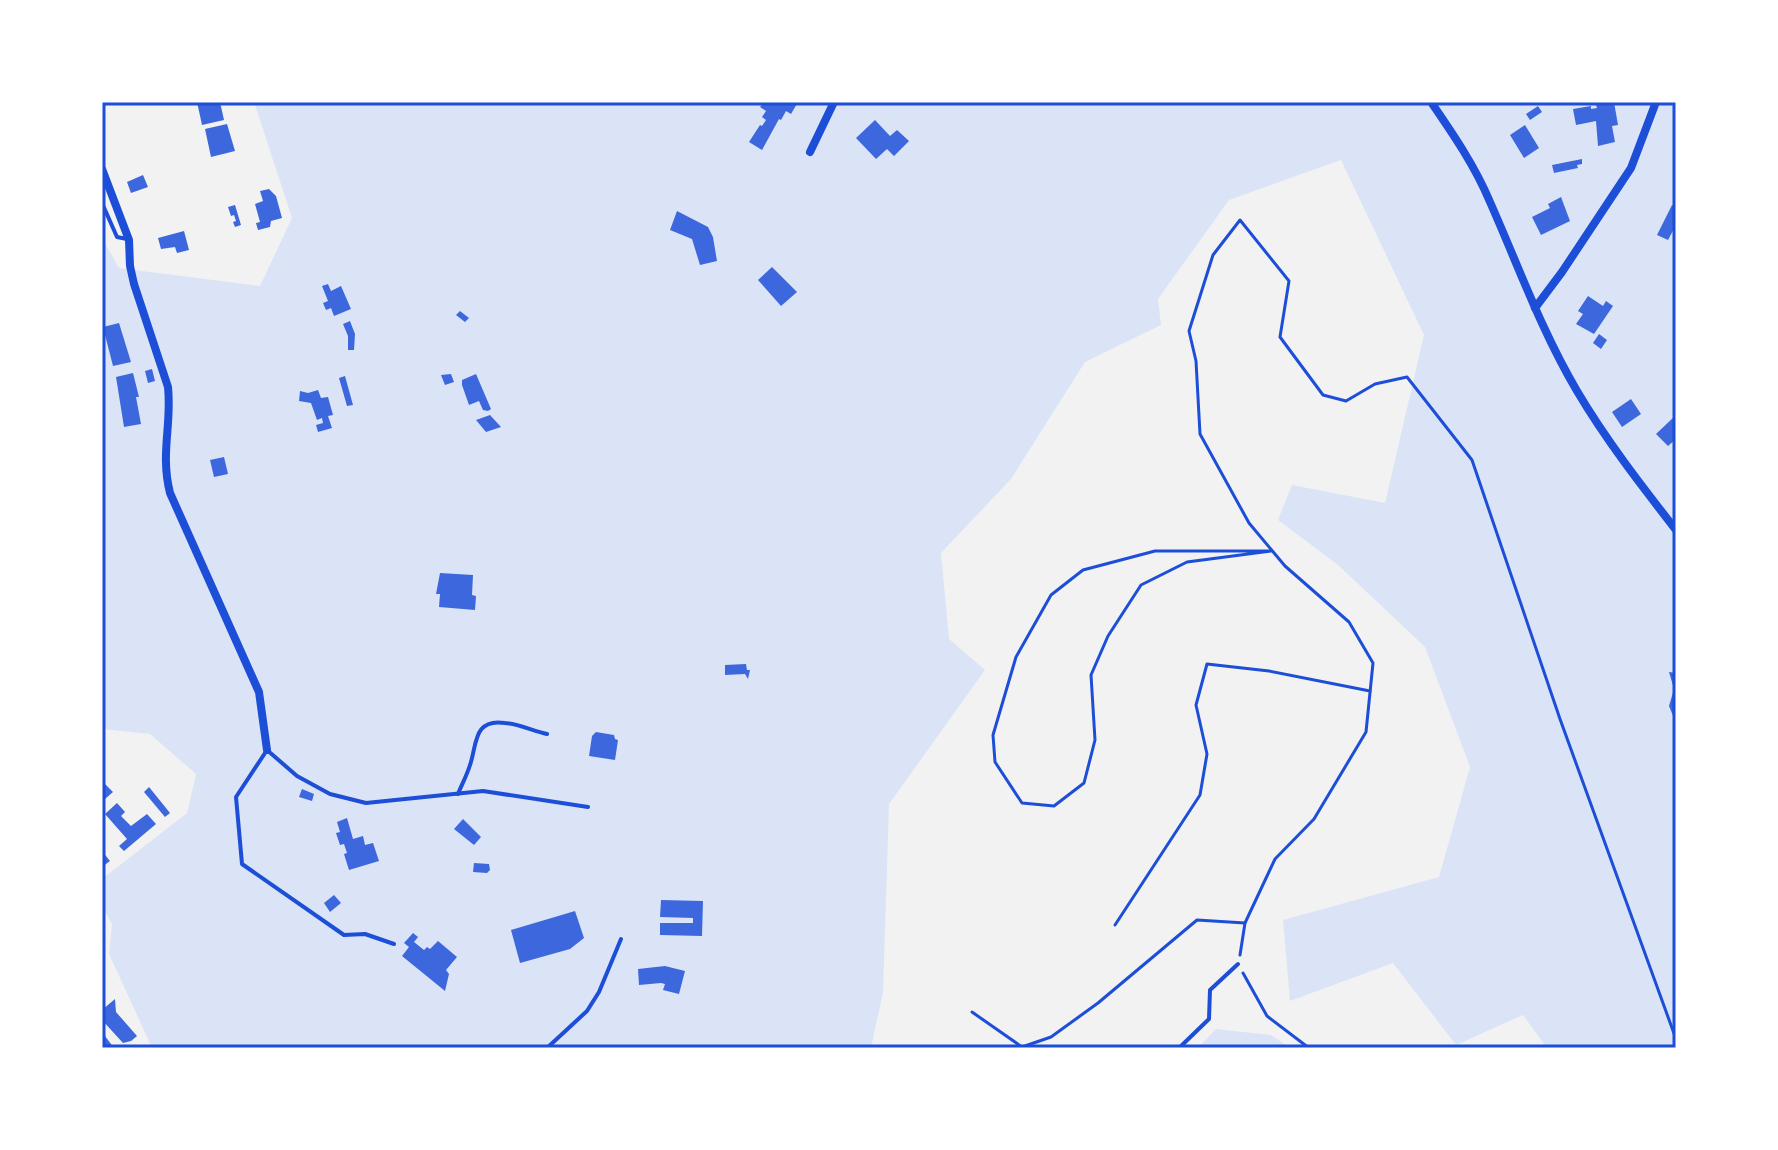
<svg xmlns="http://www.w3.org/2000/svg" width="1778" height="1150" font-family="'Archivo Narrow',sans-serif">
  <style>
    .green { fill: #dbe4f7 }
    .building { fill: #3d67dc }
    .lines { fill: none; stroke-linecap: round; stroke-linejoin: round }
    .path { stroke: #1d4ed8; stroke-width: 3 }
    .service { stroke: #1d4ed8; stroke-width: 4 }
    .minor { stroke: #1d4ed8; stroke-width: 8 }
    .neatline { fill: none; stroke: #1d4ed8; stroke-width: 3 }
  </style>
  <rect width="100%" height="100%" fill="#f2f2f2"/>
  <g class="green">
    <polygon points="254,102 1676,102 1676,1048 1547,1048 1523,1015 1456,1045 1393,963 1290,1001 1283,920 1439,877 1470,767 1425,647 1338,565 1278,520 1292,485 1385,503 1424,335 1341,160 1229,200 1158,299 1161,325 1085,362 1011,479 941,553 949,639 985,670 889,804 883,992 871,1048 152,1048 109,954 112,924 102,906 102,879 187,813 196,774 150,734 102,729 102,238 119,268 260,286 292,218"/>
    <polygon points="1216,1029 1271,1035 1290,1048 1198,1048"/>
  </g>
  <g class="building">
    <polygon points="197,102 220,102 224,120 202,125"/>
    <polygon points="764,102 798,102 791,114 786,111 781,120 779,119 762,150 749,142 760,125 762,126 766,120 762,117 766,111 760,107"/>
    <polygon points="1614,102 1618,125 1612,126 1615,142 1598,146 1596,121 1576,125 1573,109 1591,106 1591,109 1597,108 1596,105"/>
    <polygon points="1538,106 1542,112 1530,120 1526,114"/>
    <polygon points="875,120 890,136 897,130 909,141 894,156 887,149 876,159 856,138"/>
    <polygon points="227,124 235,151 211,157 205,129"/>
    <polygon points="1525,125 1539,148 1524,158 1510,135"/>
    <polygon points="1582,159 1582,164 1577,165 1578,168 1554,173 1552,165"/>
    <polygon points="143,175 148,187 131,193 127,182"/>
    <polygon points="269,189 276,196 282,218 271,221 270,227 258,230 256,223 260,222 255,204 263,201 260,191"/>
    <polygon points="1561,197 1570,221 1541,235 1532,217 1550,208 1548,204"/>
    <polygon points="235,205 241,225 235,227 233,222 236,221 234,215 231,216 228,207"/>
    <polygon points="1672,205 1676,207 1676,225 1668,240 1657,235"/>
    <polygon points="677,211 708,227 713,237 717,261 700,265 692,239 670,230"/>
    <polygon points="184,231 189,250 177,253 175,247 161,249 158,238"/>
    <polygon points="772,267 797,292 781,306 758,280"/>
    <polygon points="328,284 331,291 341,286 351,309 334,316 331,308 326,310 323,303 328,301 322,286"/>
    <polygon points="1588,296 1603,306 1606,301 1613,306 1594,334 1576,324 1583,314 1578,311"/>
    <polygon points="460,311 469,318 465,322 456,315"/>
    <polygon points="350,321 355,334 354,350 348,350 348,336 343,324"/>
    <polygon points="119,323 131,362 113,366 103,327"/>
    <polygon points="1599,334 1607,340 1601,349 1593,343"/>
    <polygon points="152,369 155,381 148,383 145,371"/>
    <polygon points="133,373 139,397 136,397 141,424 124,427 116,377"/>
    <polygon points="451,374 454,382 445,385 441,375"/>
    <polygon points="476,374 491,409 488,411 483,410 479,401 469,405 462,385 462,380"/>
    <polygon points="345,376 353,405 347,406 339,378"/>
    <polygon points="318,390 321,398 328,397 333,415 328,416 332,428 318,432 316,425 323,423 322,418 317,420 311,403 299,401 300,391 308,393"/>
    <polygon points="1631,399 1641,414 1622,427 1612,412"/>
    <polygon points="490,415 501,427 486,432 476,420"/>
    <polygon points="1676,415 1676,439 1668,446 1656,434"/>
    <polygon points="224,457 228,474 214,477 210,460"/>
    <polygon points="440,573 473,575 472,595 476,596 475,610 439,607 440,594 436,594"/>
    <polygon points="746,664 747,670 750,670 748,679 745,674 725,675 725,665"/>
    <polygon points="1669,672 1676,673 1676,723 1669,706 1674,689"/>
    <polygon points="596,732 614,735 615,739 618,740 615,760 589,756 592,736"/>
    <polygon points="105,784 113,792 105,799 102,796 102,787"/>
    <polygon points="149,787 170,813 165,817 144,792"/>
    <polygon points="302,789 314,794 312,801 299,797"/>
    <polygon points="117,803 125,812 121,816 131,826 147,814 156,824 124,851 119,846 127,839 105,814"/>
    <polygon points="347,818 353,839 363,836 365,845 373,843 379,861 349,870 344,854 347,853 344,844 340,845 336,833 340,832 337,822"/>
    <polygon points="463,819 481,837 474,845 454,829"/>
    <polygon points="102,851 110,861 102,867"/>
    <polygon points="474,863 489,864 490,870 487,873 473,872"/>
    <polygon points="334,895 341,903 330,912 324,903"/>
    <polygon points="661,900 703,901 702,936 660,935 660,923 693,923 693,918 660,917"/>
    <polygon points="575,911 584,938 570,949 520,963 511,930"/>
    <polygon points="413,933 418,937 414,942 424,950 427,947 430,949 438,941 457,957 446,970 449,974 445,991 402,956 409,947 404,943"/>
    <polygon points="665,966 685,971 679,994 663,990 665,984 661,983 639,985 638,969"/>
    <polygon points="115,999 116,1012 137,1036 131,1041 123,1043 102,1020 102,1010"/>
    <polygon points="102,1032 114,1048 102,1048"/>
  </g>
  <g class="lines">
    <g class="path">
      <polygon points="1155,551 1271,551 1187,562 1141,585 1108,636 1091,675 1095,740 1084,783 1054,806 1022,803 995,762 993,735 1016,657 1051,595 1083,570"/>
      <polyline points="1115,925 1200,795 1207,754 1196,705 1207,664 1269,671 1370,691"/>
      <polyline points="1240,955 1245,923 1275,859 1314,819 1366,732 1373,663 1349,622 1285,566 1249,523 1200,434 1196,361 1189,331 1213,255 1240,220 1289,281 1280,337 1323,395 1346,401 1375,384 1407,377 1472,460 1560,719 1676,1039"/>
      <polyline points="1243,973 1267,1016 1309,1048"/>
      <polyline points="972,1012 1022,1047 1051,1037 1098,1003 1197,920 1245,923"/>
    </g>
    <g class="service">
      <polyline points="102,203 117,237 127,239"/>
      <path d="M458 794C462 784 467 775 470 765 477 745 473 718 505 723 519 724 533 731 547 734"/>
      <polyline points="394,944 365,934 344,935 242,864 236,797 267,750 297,776 330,794 366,803 483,791 588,807"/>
      <polyline points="547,1048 587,1011 599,992 621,939"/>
      <polyline points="1179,1048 1209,1019 1210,990 1238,964"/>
    </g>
    <g class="minor">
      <path d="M1431 102C1453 134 1475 166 1490 202 1518 265 1541 330 1577 391 1606 440 1641 485 1676 530"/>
      <polyline points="810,152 834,102"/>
      <path d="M102 169 129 240 130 266 134 284 168 387C172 425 160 453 170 493L259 692 267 750"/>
      <polyline points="1535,308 1562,272 1631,168 1656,102"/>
    </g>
  </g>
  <rect width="1778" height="1150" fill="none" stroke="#ffffff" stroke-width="208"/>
  <rect x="104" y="104" width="1570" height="942" class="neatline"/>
</svg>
